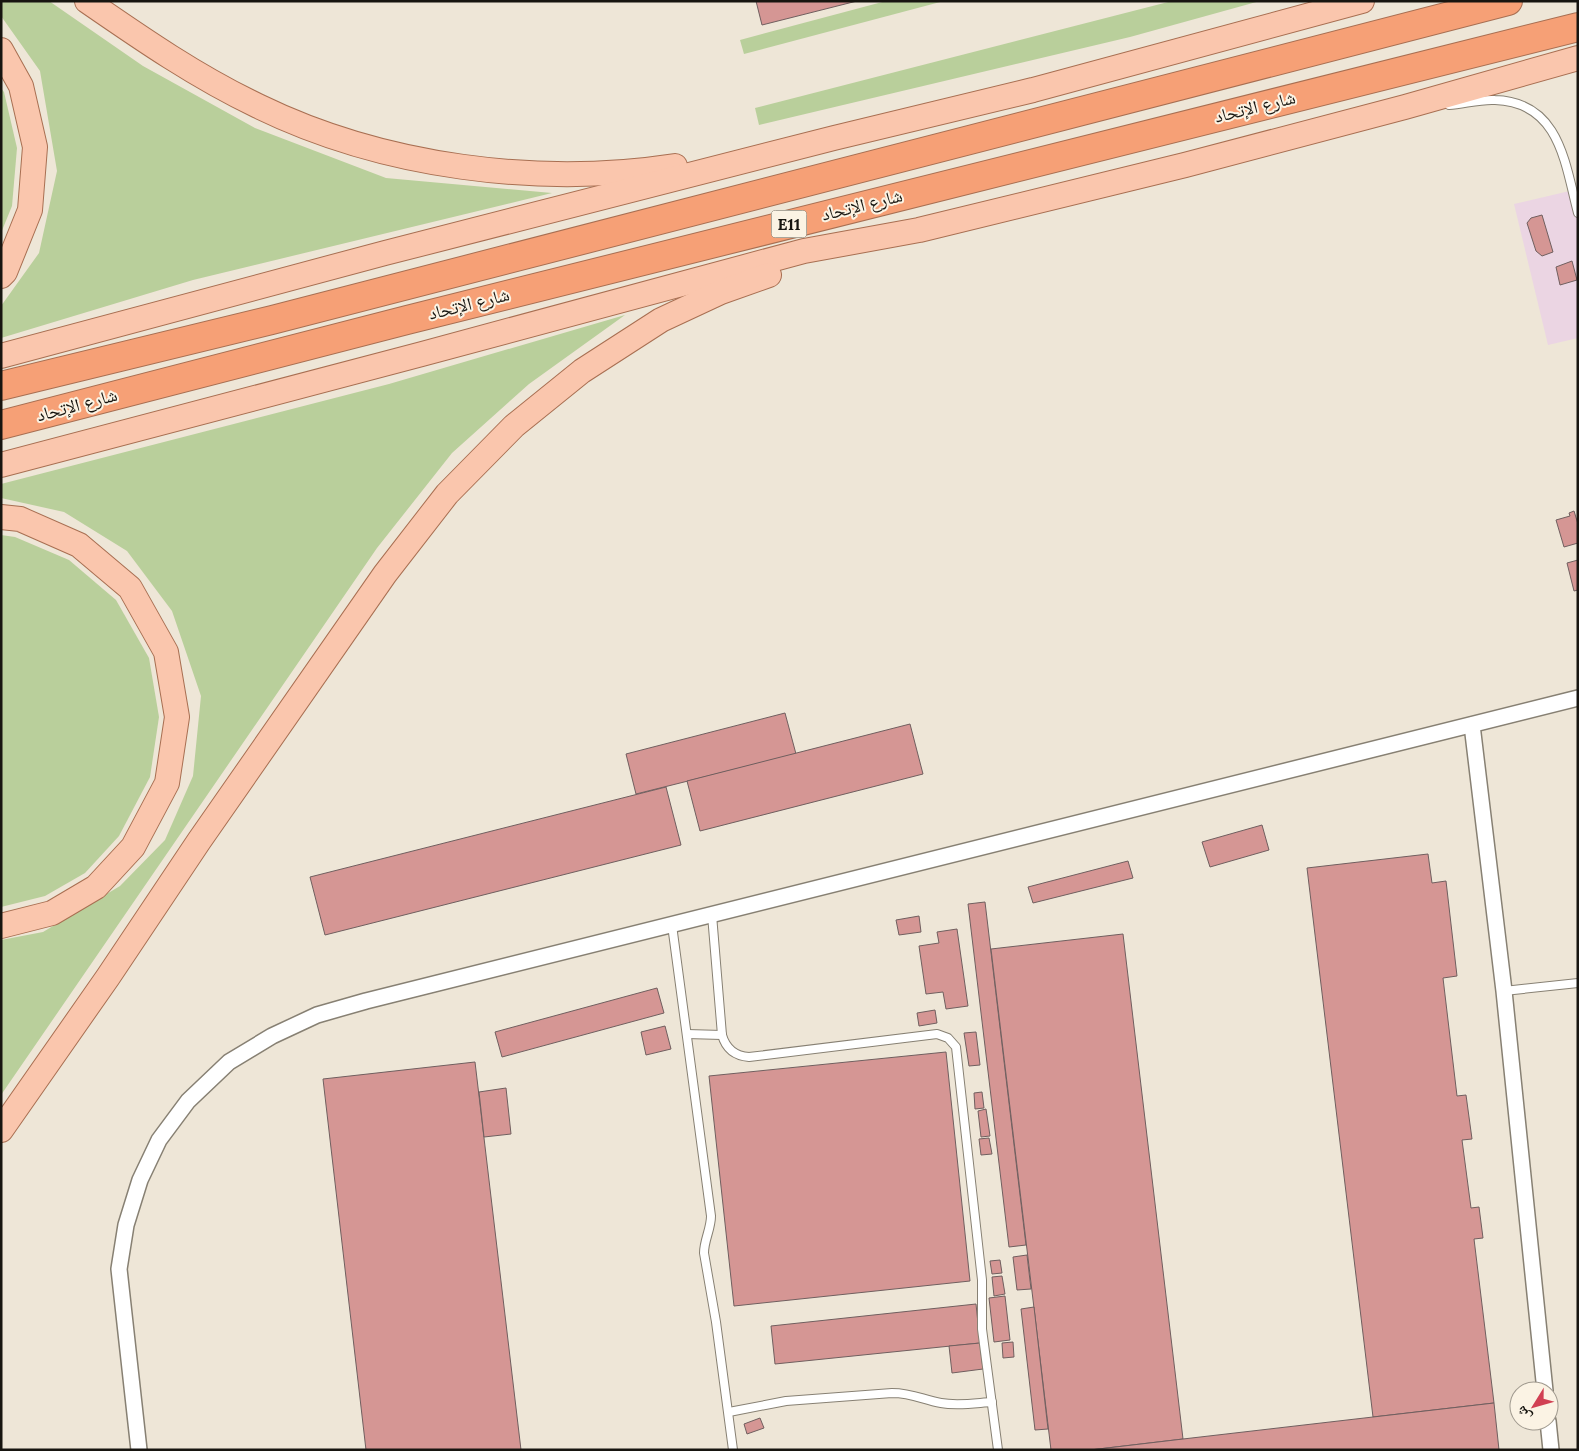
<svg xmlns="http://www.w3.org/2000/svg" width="1579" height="1451" font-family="Lora,'Noto Naskh Arabic',serif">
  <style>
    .commercial { fill: #ebd5e3 }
    .green { fill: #b9cf9b }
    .building { fill: #d59694; stroke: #705f5f }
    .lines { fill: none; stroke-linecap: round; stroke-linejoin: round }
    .lane-casing { stroke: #878073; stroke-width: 10 }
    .street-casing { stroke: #878073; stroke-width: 18 }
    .primary-casing { stroke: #a86f52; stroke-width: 26 }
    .highway-casing { stroke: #a86f52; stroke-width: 30 }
    .lane { stroke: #fff; stroke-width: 8 }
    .street { stroke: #fff; stroke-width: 15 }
    .primary { stroke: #fac6ad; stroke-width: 24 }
    .highway { stroke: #f6a076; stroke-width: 28 }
    .labels { text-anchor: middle; stroke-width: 4; stroke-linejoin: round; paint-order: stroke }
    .shield { fill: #fbf3e4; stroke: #5b5850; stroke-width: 1 }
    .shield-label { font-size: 16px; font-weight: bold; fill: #171510 }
    .street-label { font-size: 18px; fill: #171510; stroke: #fbf3e4 }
  </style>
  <rect width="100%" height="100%" fill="#eee6d7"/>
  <polygon class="commercial" points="1578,189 1578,338 1548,345 1514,204"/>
  <g class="green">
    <polygon points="1,1 49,1 143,66 255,128 386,178 552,193 193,280 1,338 1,306 39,253 57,171 40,71 1,16"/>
    <polygon points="886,1 944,1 744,54 740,40"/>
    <polygon points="1172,1 1260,1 1130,37 759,125 755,108"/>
    <polygon points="1,88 4,92 17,148 12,206 1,233"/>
    <polygon points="625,315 529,384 452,453 377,548 1,1095 1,940 43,932 120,886 165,840 193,776 201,696 172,611 127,551 64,512 1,498 1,484 389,384"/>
    <polygon points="1,535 15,537 69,560 116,600 149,658 159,717 150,777 119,836 85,873 45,896 1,907"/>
  </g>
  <g class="building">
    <polygon points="756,1 857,1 762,25"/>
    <polygon points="1542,215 1553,252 1542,256 1536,251 1527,223 1531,218"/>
    <polygon points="1572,261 1577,280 1560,285 1556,267"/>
    <polygon points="1574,511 1578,524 1578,543 1564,547 1556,520 1570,516 1569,513"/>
    <polygon points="1578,560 1578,590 1574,591 1567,563"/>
    <polygon points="785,713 796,754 636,794 626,754"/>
    <polygon points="910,724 923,774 700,831 687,781"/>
    <polygon points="666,787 681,845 325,935 310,877"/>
    <polygon points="1262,825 1269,850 1210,867 1202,842"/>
    <polygon points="1428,854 1432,883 1446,881 1457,976 1443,978 1457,1096 1466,1095 1472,1139 1462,1140 1471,1208 1479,1207 1483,1238 1474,1239 1494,1403 1373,1417 1307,868"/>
    <polygon points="1128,861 1133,878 1033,903 1028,887"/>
    <polygon points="985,902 1026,1245 1009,1247 968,904"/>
    <polygon points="919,916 921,932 899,935 896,920"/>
    <polygon points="957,929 968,1006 946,1009 943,992 926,994 919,946 939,943 937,932"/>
    <polygon points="1123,934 1183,1439 1090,1450 1051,1450 991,949"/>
    <polygon points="657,988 664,1013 502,1057 495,1032"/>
    <polygon points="935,1010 937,1023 919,1026 917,1013"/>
    <polygon points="665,1026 671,1049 646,1055 641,1032"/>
    <polygon points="976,1032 980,1065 969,1066 964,1033"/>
    <polygon points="946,1052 970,1281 734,1306 709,1076"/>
    <polygon points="475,1062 521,1450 366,1450 323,1079"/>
    <polygon points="506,1088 511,1134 484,1137 479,1092"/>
    <polygon points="982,1092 984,1108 975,1109 974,1093"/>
    <polygon points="986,1109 990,1136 981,1137 978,1111"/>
    <polygon points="989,1138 992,1154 981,1155 979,1139"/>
    <polygon points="1027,1255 1031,1289 1017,1290 1013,1257"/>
    <polygon points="1000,1260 1002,1273 992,1274 990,1261"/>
    <polygon points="1002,1276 1005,1294 994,1296 992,1277"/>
    <polygon points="1005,1296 1010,1340 994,1342 989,1298"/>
    <polygon points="976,1304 980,1343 775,1364 771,1326"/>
    <polygon points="1034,1307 1048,1429 1035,1430 1021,1309"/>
    <polygon points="1013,1342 1014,1357 1003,1358 1002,1343"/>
    <polygon points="980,1343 983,1369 952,1373 949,1346"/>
    <polygon points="1494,1403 1499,1450 1090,1450 1183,1439"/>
    <polygon points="760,1418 764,1428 747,1434 744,1424"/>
  </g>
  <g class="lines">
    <defs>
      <g id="lane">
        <path d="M1449 105C1464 104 1480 99 1495 100 1560 102 1565 164 1578 213"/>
        <path d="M712 915 722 1035C726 1049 735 1056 749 1057L937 1034 948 1038 956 1047 982 1280V1329L998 1450"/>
        <path d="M672 925 711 1216C711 1229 704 1240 704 1253L716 1322 733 1450"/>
        <polyline points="1504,991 1578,983"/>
        <polyline points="687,1034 722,1035"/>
        <path d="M729 1412 786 1401 892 1393C913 1393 923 1400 941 1403 958 1406 976 1403 992 1402"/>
      </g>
      <g id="street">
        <polyline points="1472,725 1504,991 1545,1391"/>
        <polyline points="1548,1421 1551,1450"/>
        <polyline points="139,1450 119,1269 126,1225 140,1180 159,1140 188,1101 229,1062 272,1036 317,1015 366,1001 1578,698"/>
      </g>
      <g id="primary">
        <path d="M87 1C142 39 197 77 258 106 383 167 538 187 675 166"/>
        <polyline points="1,50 21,86 35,147 30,210 5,272 1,276"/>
        <polyline points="1,356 385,253 834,138 1033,90 1362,1"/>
        <polyline points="1,465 422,354 804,251 919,230 1185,165 1405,107 1578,58"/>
        <polyline points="1,517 20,519 79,545 130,588 166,652 177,717 167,783 133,847 96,887 52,913 1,926"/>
        <polyline points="1,1130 108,977 199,841 385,574 447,494 514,426 582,371 661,320 721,292 769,275"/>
      </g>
      <g id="highway">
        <polyline points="1,386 272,320 1508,1"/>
        <polyline points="1,425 407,320 1578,27"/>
      </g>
    </defs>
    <use href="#lane" class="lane-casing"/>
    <use href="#street" class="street-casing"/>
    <use href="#primary" class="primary-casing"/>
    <use href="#highway" class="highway-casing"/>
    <use href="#lane" class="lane"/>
    <use href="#street" class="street"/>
    <use href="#primary" class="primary"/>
    <use href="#highway" class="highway"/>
  </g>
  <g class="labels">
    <rect class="shield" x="771.5" y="210.5" width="35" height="27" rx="4"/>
    <g class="shield-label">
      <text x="789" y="230">E11</text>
    </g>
    <g class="street-label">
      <text transform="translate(1255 107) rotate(-14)" y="6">شارع الإتحاد</text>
      <text transform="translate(862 205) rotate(-14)" y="6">شارع الإتحاد</text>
      <text transform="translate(469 304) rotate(-14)" y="6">شارع الإتحاد</text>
      <text transform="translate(77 405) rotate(-15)" y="6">شارع الإتحاد</text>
    </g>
  </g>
  <rect width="1579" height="1451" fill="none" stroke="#171510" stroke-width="5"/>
  <g transform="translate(1534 1406) rotate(233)"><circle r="24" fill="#fbf3e4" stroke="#a09a8f"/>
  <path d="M0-4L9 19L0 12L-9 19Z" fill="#d14053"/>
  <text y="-8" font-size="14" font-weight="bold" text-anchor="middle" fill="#171510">ش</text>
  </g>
</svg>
